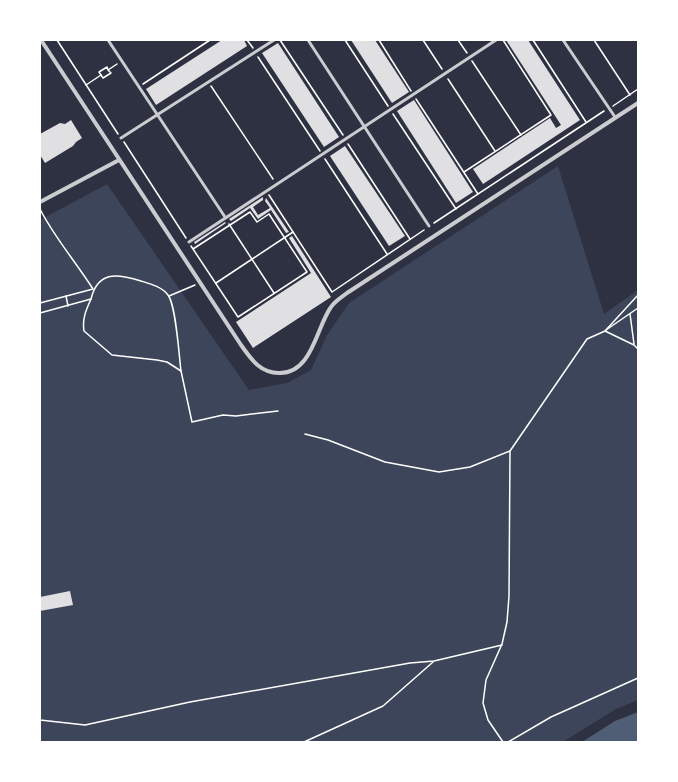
<svg xmlns="http://www.w3.org/2000/svg" width="678" height="782" font-family="'Work Sans',sans-serif">
  <style>
    .green { fill: #3c4559 }
    .water { fill: #4f5d75 }
    .building { fill: #e0e0e3 }
    .lines { fill: none; stroke-linecap: round; stroke-linejoin: round }
    .path { stroke: #fff; stroke-width: 1.5 }
    .pedestrian { stroke: #caccd0; stroke-width: 3 }
    .minor { stroke: #caccd0; stroke-width: 4 }
  </style>
  <rect width="100%" height="100%" fill="#2d3142"/>
  <polygon class="green" points="558,166 604,314 638,290 638,700 616,709 563,742 40,742 40,220 107,184 249,390 287,383 311,370 327,335 349,303"/>
  <polygon class="water" points="638,712 638,742 582,742 615,721"/>
  <g class="building">
    <polygon points="222,40 244,40 247,46 156,105 146,89"/>
    <polygon points="351,40 375,40 409,92 392,103"/>
    <polygon points="506,40 528,40 580,120 483,184 473,169 550,118 556,128 561,125"/>
    <polygon points="278,43 339,137 324,147 262,53"/>
    <polygon points="414,100 473,192 456,203 397,111"/>
    <polygon points="71,120 82,138 76,142 73,146 45,163 40,155 40,134 60,123 65,124"/>
    <polygon points="345,146 405,236 389,246 330,156"/>
    <polygon points="263,197 263,200 253,207 258,215 270,208 265,201 266,198 289,232 286,233 271,210 258,219 250,208 231,221 229,219"/>
    <polygon points="225,222 226,223 195,244 194,242"/>
    <polygon points="292,236 331,297 253,348 236,322 311,273 289,238"/>
    <polygon points="70,591 73,605 40,611 40,597"/>
  </g>
  <g class="lines">
    <g class="path">
      <polyline points="57,40 118,134"/>
      <polyline points="247,40 253,48"/>
      <polyline points="280,40 343,135"/>
      <polyline points="345,40 388,106"/>
      <polyline points="379,40 411,91"/>
      <polyline points="423,40 442,69"/>
      <polyline points="458,40 467,53"/>
      <polyline points="533,40 586,122"/>
      <polyline points="594,40 630,95"/>
      <polyline points="258,57 320,151"/>
      <polyline points="472,61 521,135"/>
      <polyline points="108,70 111,73 103,78 99,72 107,67 108,70 117,64"/>
      <polyline points="448,79 495,151"/>
      <polyline points="143,84 210,40"/>
      <polyline points="86,85 101,75"/>
      <polyline points="211,86 273,179"/>
      <polyline points="416,99 478,194"/>
      <polyline points="613,106 638,89"/>
      <polyline points="393,114 456,209"/>
      <polyline points="124,142 186,238"/>
      <polyline points="348,144 410,239"/>
      <polyline points="325,159 387,254"/>
      <polyline points="464,172 551,115 503,40"/>
      <polyline points="269,195 332,292 424,230"/>
      <polyline points="434,223 604,111"/>
      <polyline points="229,224 274,293"/>
      <polyline points="191,246 193,249 238,317 307,272 269,214 257,222 250,212 193,249"/>
      <polyline points="216,283 293,232"/>
      <polyline points="66,296 68,306"/>
      <polyline points="169,296 195,285"/>
      <path d="M91 299C98 270 118 274 141 281 151 284 162 287 168 295 176 305 179 356 181 371"/>
      <path d="M40 303 93 289C76 262 54 237 40 209"/>
      <path d="M40 313 91 299C86 310 82 319 84 331L112 355 157 360 167 362 181 371 192 422 223 415 236 416 278 411"/>
      <polyline points="630,314 634,344"/>
      <polyline points="606,330 638,308"/>
      <polyline points="605,331 638,295"/>
      <polyline points="305,434 328,440 385,462 439,472 470,467 510,451"/>
      <polyline points="40,720 85,725 190,702 410,663 434,661 502,645"/>
      <polyline points="304,742 383,706 433,662"/>
      <polyline points="503,742 488,720 483,703 486,680 502,644 507,622 509,596 510,451 587,339 605,331 634,345 638,349"/>
      <polyline points="508,742 551,717 638,678"/>
    </g>
    <g class="pedestrian">
      <polyline points="108,40 225,217"/>
      <polyline points="308,40 429,226"/>
      <polyline points="563,40 615,117"/>
      <polyline points="121,138 274,40"/>
      <polyline points="189,242 496,40"/>
    </g>
    <g class="minor">
      <path d="M41 40 241 345C251 359 260 373 279 373 312 374 316 328 331 307 335 301 342 297 347 293L638 103"/>
      <polyline points="40,202 119,160"/>
    </g>
  </g>
  <rect width="678" height="782" fill="none" stroke="#ffffff" stroke-width="82"/>
</svg>
